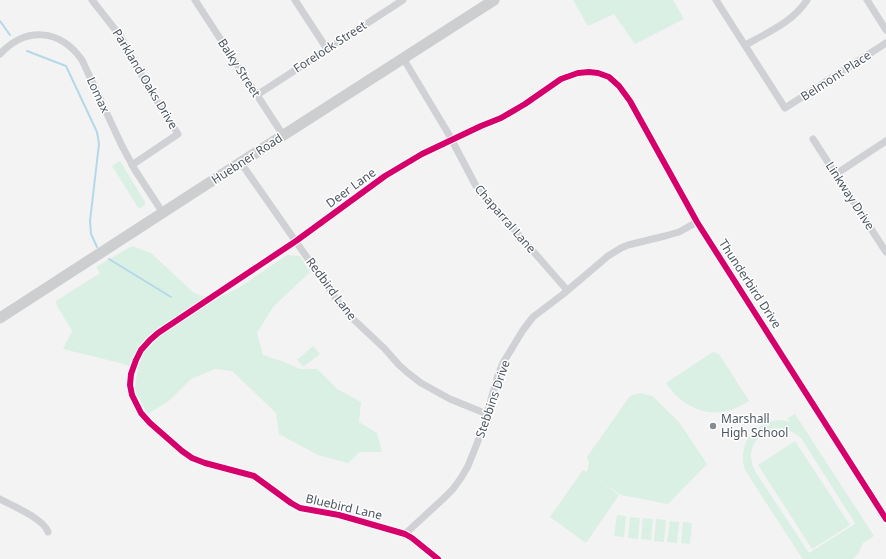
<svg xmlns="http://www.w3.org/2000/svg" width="886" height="559" font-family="'Noto Sans',sans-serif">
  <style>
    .green { fill: #daf0e4; fill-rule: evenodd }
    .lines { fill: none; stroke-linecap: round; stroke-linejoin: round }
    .stream { stroke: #b3d9e9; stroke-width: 2 }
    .minor { stroke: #cfd1d4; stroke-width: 7 }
    .primary { stroke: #ccced0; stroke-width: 11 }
    .cycleway-casing { stroke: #fff; stroke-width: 8 }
    .cycleway { stroke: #d6006c; stroke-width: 6 }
    .poi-dot { fill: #868c92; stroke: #fff; stroke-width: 1.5 }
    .labels { text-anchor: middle; stroke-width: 3; stroke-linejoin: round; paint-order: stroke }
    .street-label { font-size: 12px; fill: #4b545e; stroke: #fff }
    .poi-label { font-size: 12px; fill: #4b545e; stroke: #fff; text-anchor: start }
  </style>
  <rect width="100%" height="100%" fill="#f3f3f3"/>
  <g class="green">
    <polygon points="573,0 673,0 684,19 635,44 614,14 588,26"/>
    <polygon points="120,161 145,202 145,205 139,209 112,166"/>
    <polygon points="132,246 151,253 194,293 214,300 240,287 287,255 300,256 310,272 273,307 257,333 263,355 284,362 300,369 317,369 337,389 361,402 359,422 377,433 382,452 360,452 348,463 318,455 279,434 276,413 232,371 215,369 191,379 170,400 148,414 134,390 138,369 120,363 63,349 72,331 57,306 56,301 100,273 96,267"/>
    <polygon points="313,346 320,354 303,367 297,360"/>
    <path d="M713 352 719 354 749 401C742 405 735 409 727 411 702 417 679 403 666 383Z"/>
    <polygon points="640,393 652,396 679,422 707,464 668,504 621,495 598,480 619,495 586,543 550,517 583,470 587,472 589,463 587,457 630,396"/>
    <path d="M795 414 874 536 863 543 859 552 853 559H803L802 558 750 478C748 474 745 470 744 467 742 460 743 452 745 445 752 426 771 416 790 422L788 418ZM776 428C786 429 793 431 801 438L855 523V524L809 553 807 550 755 471C745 451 755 434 776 428Z"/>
    <polygon points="795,441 850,525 812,549 758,465"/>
    <polygon points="617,515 626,516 624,537 614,536"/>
    <polygon points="630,517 640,518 638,539 628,538"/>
    <polygon points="643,518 653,519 651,540 641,539"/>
    <polygon points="656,519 666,520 664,542 654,541"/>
    <polygon points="670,521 679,522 677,543 667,542"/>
    <polygon points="683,522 692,523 690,544 681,543"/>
  </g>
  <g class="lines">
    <g class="stream">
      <polyline points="0,21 10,35"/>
      <polyline points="27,51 66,66 97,132 99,144 90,221 91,234 97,247"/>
      <polyline points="109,259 171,297"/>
    </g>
    <g class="minor">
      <polyline points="92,0 121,37 147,85 178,134 132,165"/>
      <polyline points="195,0 283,135"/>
      <polyline points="295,0 327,49"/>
      <polyline points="716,0 785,108 886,43"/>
      <polyline points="867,0 886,30"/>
      <path d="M745 45C767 33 793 22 807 0"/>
      <path d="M0 54C26 26 60 29 82 60L122 146 135 170 163 213"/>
      <polyline points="403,58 448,133 476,186 567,290"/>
      <polyline points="257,95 403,0"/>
      <polyline points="813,139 886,252"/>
      <polyline points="241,163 327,286 339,303 352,318 384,348 399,365 408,373 421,383 450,399 487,414"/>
      <polyline points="836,174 886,141"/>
      <path d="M0 499C13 506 44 519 48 532"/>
      <polyline points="405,534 443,499 453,489 461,478 468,466 482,431 498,375 503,363 523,330 533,317 562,295 608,256 621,248 628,245 665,236 679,232 697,222"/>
      <polyline points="438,559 412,538 405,534 339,515 300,508 291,503 254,476 205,463 192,458 182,451 150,423 141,413 132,395 130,385 131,374 136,360 141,350 150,340 158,333 296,241 385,176 422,154 481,126 501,118 525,104 561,79 578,73 589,72 598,73 609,77 619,86 630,101 697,222 886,519"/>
    </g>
    <polyline class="primary" points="0,318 204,186 494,0"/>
    <defs>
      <polyline id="cycleway" points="438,559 412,538 405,534 339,515 300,508 291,503 254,476 205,463 192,458 182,451 150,423 141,413 132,395 130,385 131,374 136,360 141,350 150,340 158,333 296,241 385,176 422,154 481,126 501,118 525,104 561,79 578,73 589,72 598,73 609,77 619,86 630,101 697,222 886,519"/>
    </defs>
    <use href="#cycleway" class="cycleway-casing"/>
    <use href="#cycleway" class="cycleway"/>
  </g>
  <circle class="poi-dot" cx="713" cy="426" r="4"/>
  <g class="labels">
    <g class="street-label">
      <text transform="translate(330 47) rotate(-33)" y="4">Forelock Street</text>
      <text transform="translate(239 68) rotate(57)" y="4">Balky Street</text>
      <text transform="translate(836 76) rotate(-33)" y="4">Belmont Place</text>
      <text transform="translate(145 79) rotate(59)" y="4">Parkland Oaks Drive</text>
      <text transform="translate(98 95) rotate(65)" y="4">Lomax</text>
      <text transform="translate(247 159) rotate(-33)" y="4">Huebner Road</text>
      <text transform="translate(351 188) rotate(-36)" y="4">Deer Lane</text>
      <text transform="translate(850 196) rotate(57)" y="4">Linkway Drive</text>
      <text transform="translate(505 219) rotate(49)" y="4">Chaparral Lane</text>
      <text transform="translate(750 284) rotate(57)" y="4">Thunderbird Drive</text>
      <text transform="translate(331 289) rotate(53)" y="4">Redbird Lane</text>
      <text transform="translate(493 399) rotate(-71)" y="4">Stebbins Drive</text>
      <text transform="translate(344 507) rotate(13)" y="4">Bluebird Lane</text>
    </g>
    <g class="poi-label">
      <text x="721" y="423">Marshall<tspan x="721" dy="14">High School</tspan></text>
    </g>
  </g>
</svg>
